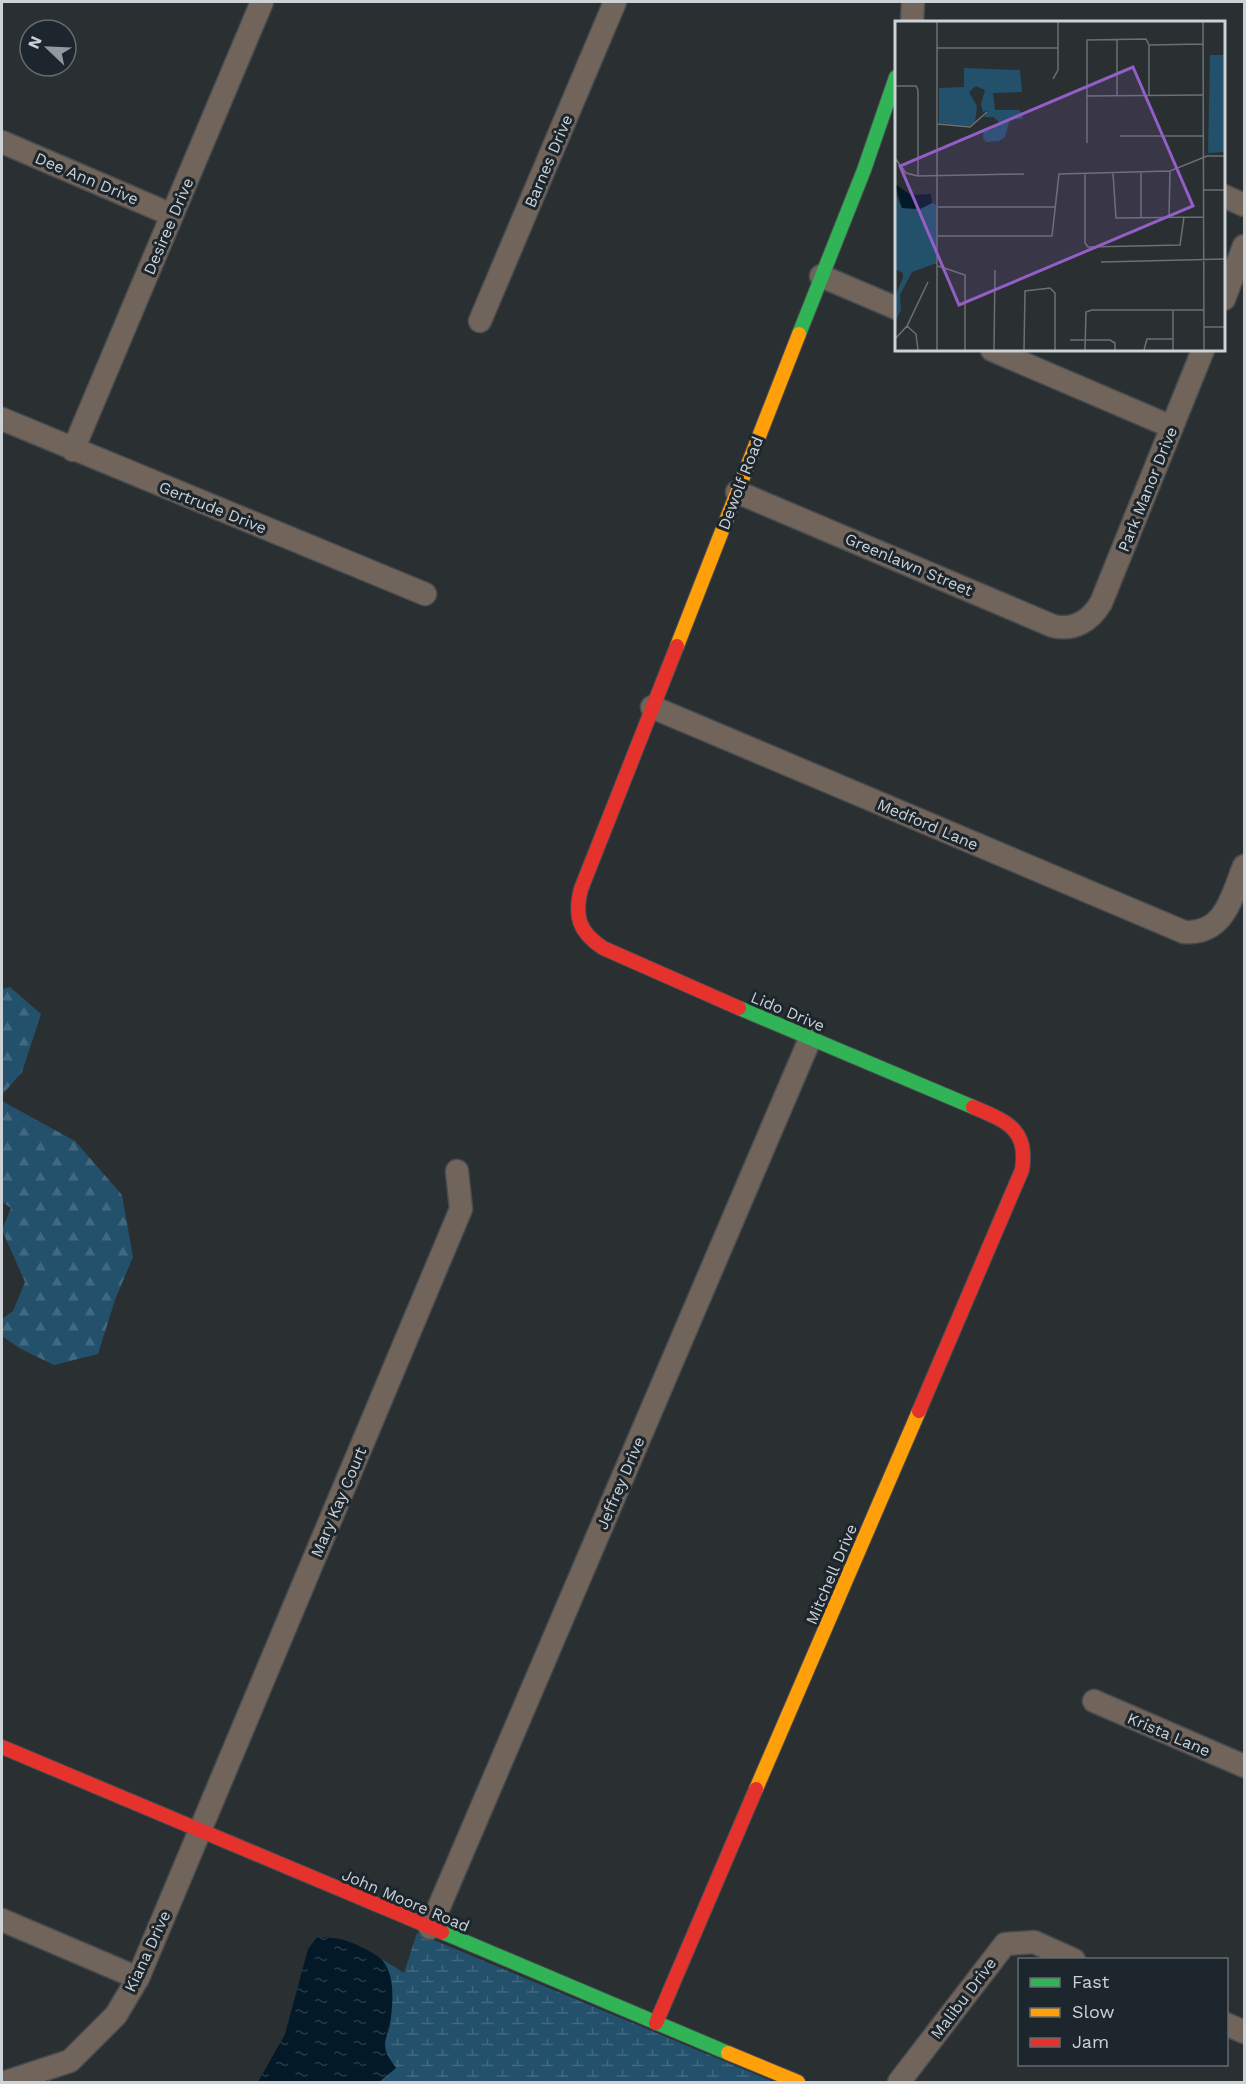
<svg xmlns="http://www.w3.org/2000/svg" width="1246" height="2084" font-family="'Work Sans',sans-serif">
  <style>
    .forest { fill: url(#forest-firs) }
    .wetland { fill: url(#wetland-marsh) }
    .water { fill: url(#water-ripples) }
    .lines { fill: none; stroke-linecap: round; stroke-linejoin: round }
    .street-casing { stroke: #484c4f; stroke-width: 25 }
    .fast-casing { stroke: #484c4f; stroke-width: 16 }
    .slow-casing { stroke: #484c4f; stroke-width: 16 }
    .jam-casing { stroke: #484c4f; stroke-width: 16 }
    .street { stroke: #71645b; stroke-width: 22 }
    .fast { stroke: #30b455; stroke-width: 14 }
    .slow { stroke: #ff9f0a; stroke-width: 14 }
    .jam { stroke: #e5322d; stroke-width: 14 }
    .labels { text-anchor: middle; stroke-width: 6; stroke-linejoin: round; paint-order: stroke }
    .street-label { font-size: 16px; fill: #ccd2d6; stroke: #1c262c }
    .inset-road { fill: none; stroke: #6b7074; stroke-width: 1.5 }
    .view { fill: #935ec6; fill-opacity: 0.15; stroke: #935ec6; stroke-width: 3 }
    .inset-edge { fill: none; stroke: #ccd2d6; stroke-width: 3 }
  </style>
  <defs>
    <pattern id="forest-firs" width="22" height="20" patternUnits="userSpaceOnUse" patternTransform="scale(1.5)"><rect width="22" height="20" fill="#23506b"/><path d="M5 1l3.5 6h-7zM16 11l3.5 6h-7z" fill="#42687f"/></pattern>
    <pattern id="wetland-marsh" width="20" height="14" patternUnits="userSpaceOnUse" patternTransform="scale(1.5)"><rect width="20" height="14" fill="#23506b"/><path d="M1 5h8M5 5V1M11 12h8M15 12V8" fill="none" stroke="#42687f"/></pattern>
    <pattern id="water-ripples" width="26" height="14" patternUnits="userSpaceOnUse" patternTransform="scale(1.5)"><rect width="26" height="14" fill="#041928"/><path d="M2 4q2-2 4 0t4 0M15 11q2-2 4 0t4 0" fill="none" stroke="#273a46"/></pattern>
  </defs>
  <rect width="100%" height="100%" fill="#2a2f32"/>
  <g class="forest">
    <polygon points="10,987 41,1014 22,1072 2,1095 2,989"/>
    <polygon points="2,1101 75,1141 122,1195 133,1257 115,1300 98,1354 54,1365 19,1348 2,1336 2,1319 13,1311 25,1282 2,1230 11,1208 2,1202"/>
  </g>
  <polygon class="wetland" points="417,1933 774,2082 379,2082 393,2064 387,2057 385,2042 390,2026 391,1982 382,1959 404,1973"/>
  <path class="water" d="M317 1937C324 1938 333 1937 340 1939 350 1941 374 1952 381 1959 395 1973 393 1999 391 2017 390 2027 384 2038 385 2048 387 2057 392 2061 396 2068L379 2082H258L285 2034 308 1949Z"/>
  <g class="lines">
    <defs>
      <g id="street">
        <polyline points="912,22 913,2"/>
        <polyline points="2,142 172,215"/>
        <polyline points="1224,196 1244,205"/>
        <polyline points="821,276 896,308"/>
        <polyline points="1224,299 1244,246"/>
        <polyline points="480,321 615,2"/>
        <polyline points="992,350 1172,427"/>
        <polyline points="2,419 425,594"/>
        <polyline points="73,450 262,2"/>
        <path d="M737 492 1053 626C1074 631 1090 621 1101 603L1203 350"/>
        <path d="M652 707 1184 932C1225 935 1232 896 1244 866"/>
        <polyline points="1094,1701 1244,1766"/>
        <polyline points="2,1920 138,1978"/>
        <polyline points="430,1928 810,1039"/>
        <polyline points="1226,2024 1244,2032"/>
        <polyline points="6,2082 70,2061 116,2015 138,1978 461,1209 457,1171"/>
        <polyline points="899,2082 1005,1944 1034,1942 1074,1960"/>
      </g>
      <g id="fast">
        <polyline points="799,334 864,170 896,77"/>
        <polyline points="739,1008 973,1107"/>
        <polyline points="442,1932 728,2053"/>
      </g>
      <g id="slow">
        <polyline points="677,646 799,334"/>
        <polyline points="756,1789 919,1411"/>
        <polyline points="728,2053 798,2082"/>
      </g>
      <g id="jam">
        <path d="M677 646 581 889C574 917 579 932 603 948L739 1008"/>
        <path d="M919 1411 1022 1170C1029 1129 1006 1121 973 1107"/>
        <polyline points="2,1747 442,1932"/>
        <polyline points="656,2023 756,1789"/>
      </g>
    </defs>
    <use href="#street" class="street-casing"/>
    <use href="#fast" class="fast-casing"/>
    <use href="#slow" class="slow-casing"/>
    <use href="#jam" class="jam-casing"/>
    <use href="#street" class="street"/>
    <use href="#fast" class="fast"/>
    <use href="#slow" class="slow"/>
    <use href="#jam" class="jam"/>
  </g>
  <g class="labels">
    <g class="street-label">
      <text transform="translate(548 161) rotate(-67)" y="6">Barnes Drive</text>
      <text transform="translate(87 178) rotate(23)" y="6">Dee Ann Drive</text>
      <text transform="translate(168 226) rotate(-67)" y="6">Desiree Drive</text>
      <text transform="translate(740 483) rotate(-69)" y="6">Dewolf Road</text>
      <text transform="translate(1147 489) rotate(-68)" y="6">Park Manor Drive</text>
      <text transform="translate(213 507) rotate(22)" y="6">Gertrude Drive</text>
      <text transform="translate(909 564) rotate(23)" y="6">Greenlawn Street</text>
      <text transform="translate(928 824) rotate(23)" y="6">Medford Lane</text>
      <text transform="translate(788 1011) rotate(23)" y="6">Lido Drive</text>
      <text transform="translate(620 1483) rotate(-67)" y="6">Jeffrey Drive</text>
      <text transform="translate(338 1502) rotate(-67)" y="6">Mary Kay Court</text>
      <text transform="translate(831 1574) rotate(-67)" y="6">Mitchell Drive</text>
      <text transform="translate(1169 1734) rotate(23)" y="6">Krista Lane</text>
      <text transform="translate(406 1900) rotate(23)" y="6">John Moore Road</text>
      <text transform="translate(147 1951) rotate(-65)" y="6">Kiana Drive</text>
      <text transform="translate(963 1998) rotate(-53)" y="6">Malibu Drive</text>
    </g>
  </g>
  <g transform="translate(895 21)">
    <rect width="330" height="330" fill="#2a2f32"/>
    <path d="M69 47 125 49 127 71 98 72 100 89H124L128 94 127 98H115L110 116 104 120 91 121 88 117 89 107 96 109 104 101 98 96H89L93 90 88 91 86 83 90 69 81 65 74 71 82 85 80 101 75 105 44 102V67L69 66Z" fill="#23506b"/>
    <path d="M0 172 7 187 25 188 37 182 42 184V242L17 251 5 274 6 289 0 301V275L8 257V252L0 248Z" fill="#23506b"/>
    <path d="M315 34H330V131L313 132Z" fill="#23506b"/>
    <path d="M0 163 16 174 36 173 37 182 25 188 7 187Z" fill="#041928"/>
    <path class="inset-road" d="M42 1V329M308 1 309 329M222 18V75M254 24 308 23M42 27H163M158 58 163 49V1M0 65H21L23 69V155M191 75 309 74M254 75V24M43 103 75 106 92 91M225 115H309M192 122V19L251 18 254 24M0 137 11 152 23 155 129 153M190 152V222L193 226 285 224 289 196M218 152 221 197 309 196M309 169H330M43 186H160M246 197V151M274 197 275 150M43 215H157L164 153 275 150 312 135H330M206 241 330 238M43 245 70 254V329M278 289V329M12 305 21 313 23 329M309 306H330M0 318 12 305 33 261M175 319H215L220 322V329M99 329 100 249M129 329 130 270 155 267 160 272V329M190 329 191 291 197 289H309M249 329 252 318H278"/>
    <path class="view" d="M238 46 298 185 64 284 5 145Z"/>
    <rect width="330" height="330" class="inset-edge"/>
  </g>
  <rect width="1246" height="2084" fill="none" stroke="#ccd2d6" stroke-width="6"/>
  <rect x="1018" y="1958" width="210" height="108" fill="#1c262c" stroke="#626b70" stroke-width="1.5"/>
  <rect x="1030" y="1978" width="30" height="9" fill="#30b455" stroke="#626b70" stroke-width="1.5"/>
  <text x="1072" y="1988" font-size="18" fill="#ccd2d6">Fast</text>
  <rect x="1030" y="2008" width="30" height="9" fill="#ff9f0a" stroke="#626b70" stroke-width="1.5"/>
  <text x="1072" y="2018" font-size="18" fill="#ccd2d6">Slow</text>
  <rect x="1030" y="2038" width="30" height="9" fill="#e5322d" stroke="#626b70" stroke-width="1.5"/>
  <text x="1072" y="2048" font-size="18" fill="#ccd2d6">Jam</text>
  <g transform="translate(48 48) rotate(293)"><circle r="28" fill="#1c262c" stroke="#626b70" stroke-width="1.5"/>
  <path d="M0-4.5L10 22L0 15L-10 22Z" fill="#93999d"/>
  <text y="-9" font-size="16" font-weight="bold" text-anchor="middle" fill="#ccd2d6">N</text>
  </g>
</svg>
